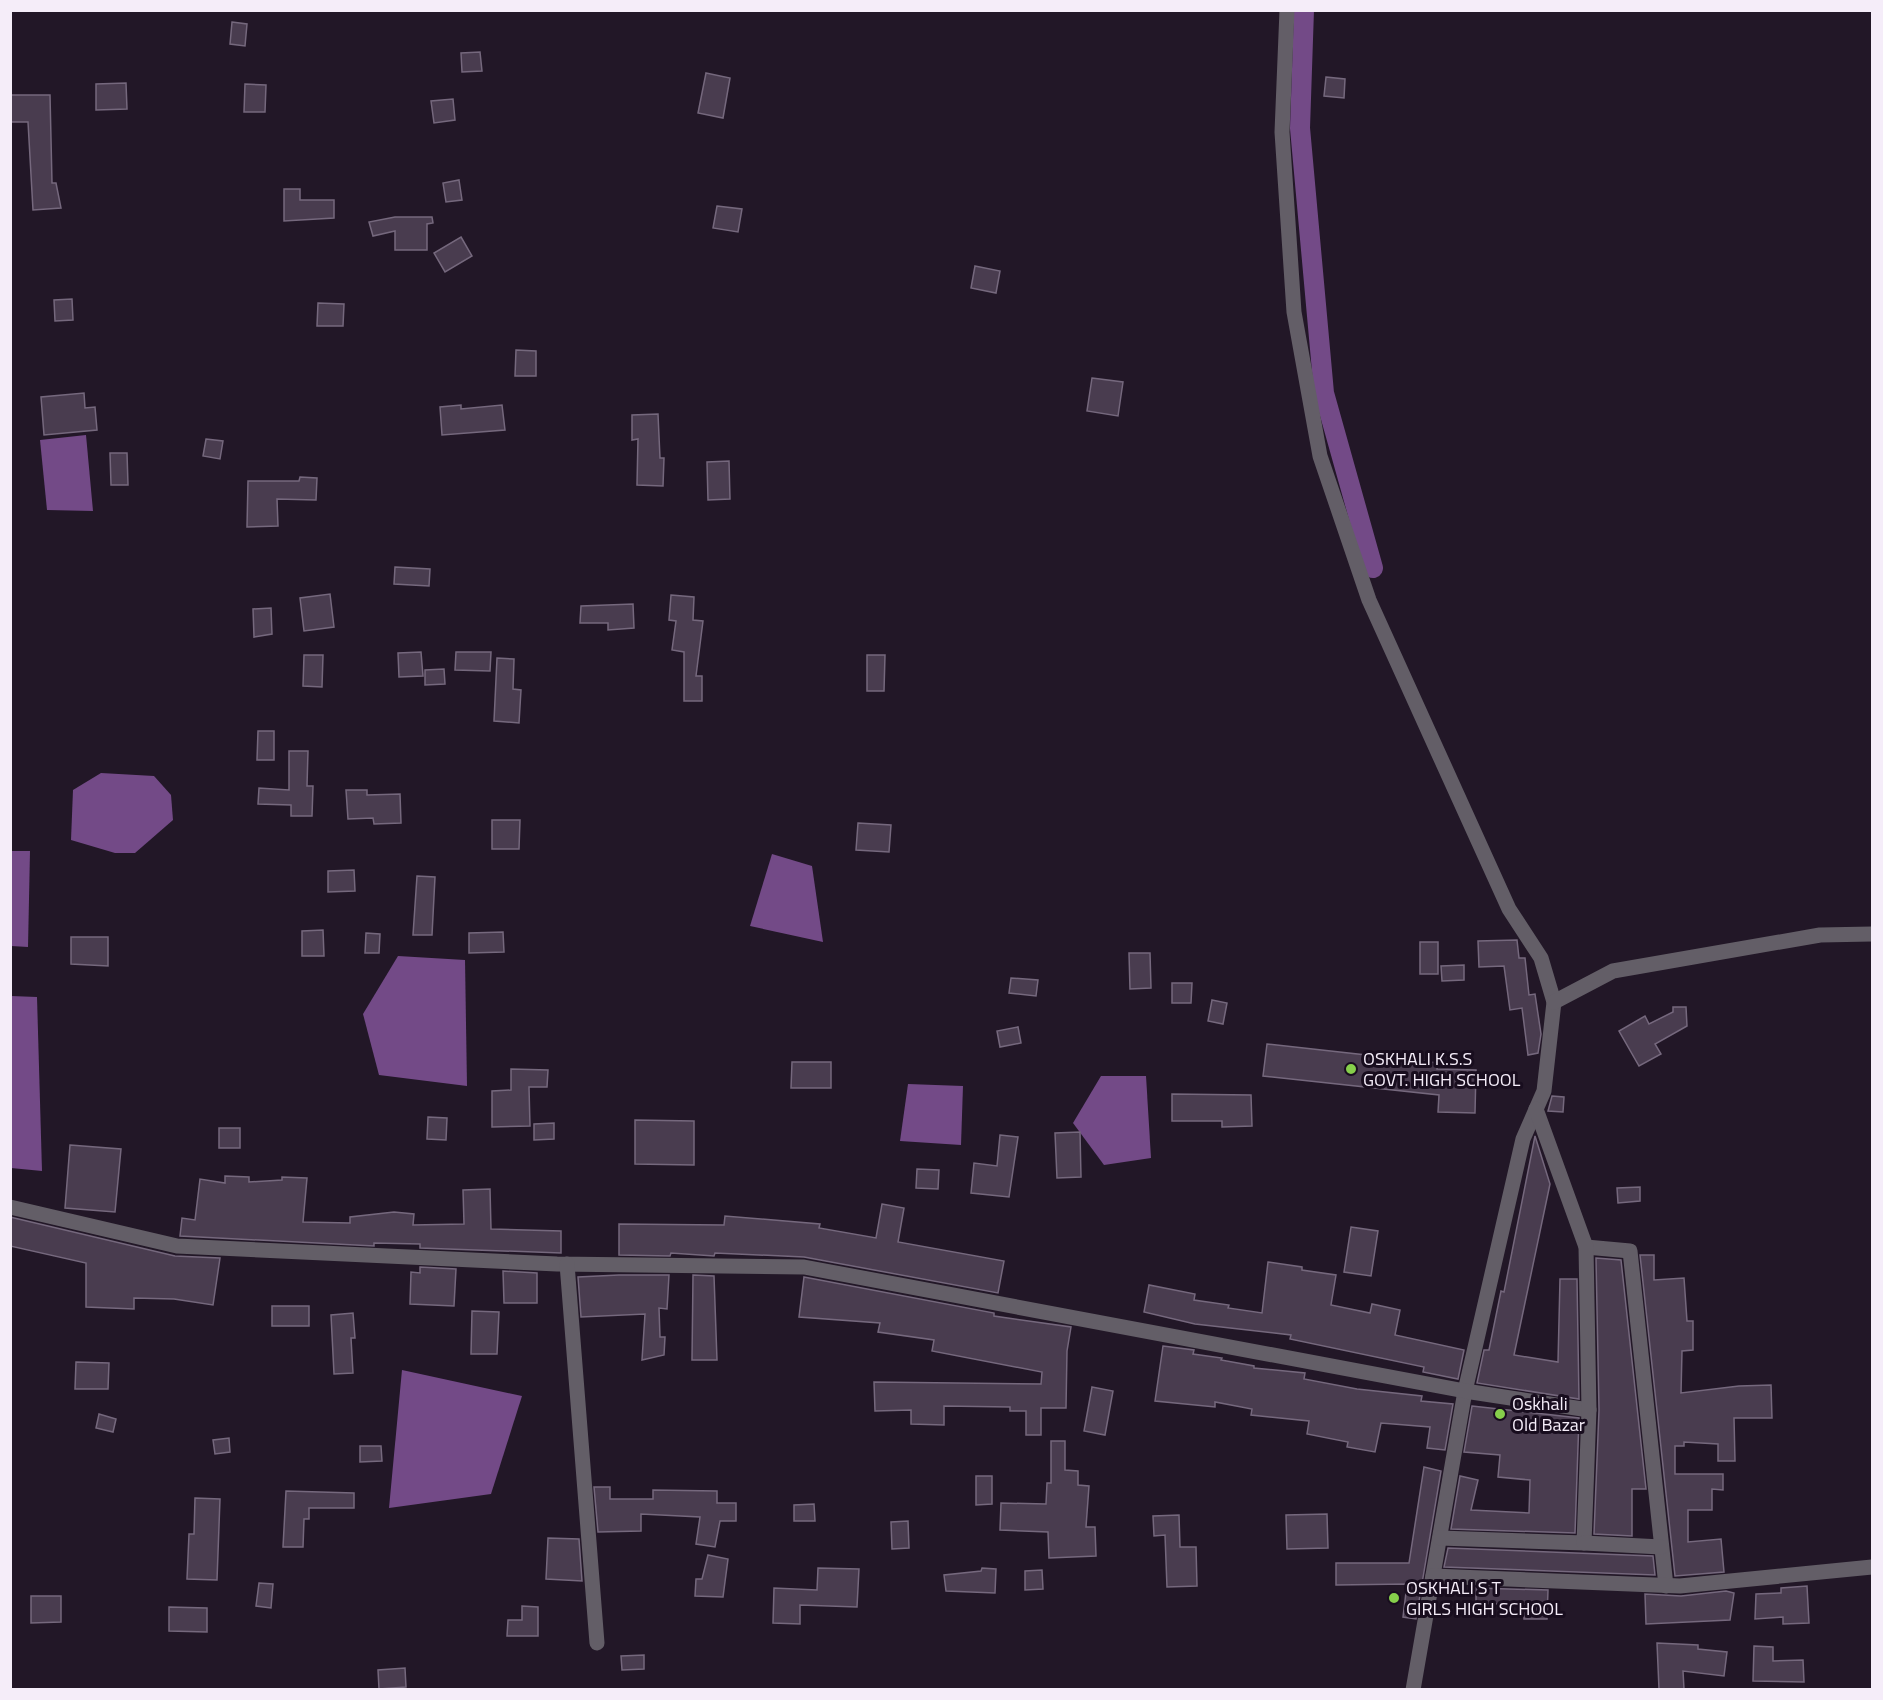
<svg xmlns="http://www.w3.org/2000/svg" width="1883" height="1700" font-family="'Titillium Web',sans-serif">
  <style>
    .water { fill: #734a87 }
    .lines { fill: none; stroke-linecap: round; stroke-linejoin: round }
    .canal { stroke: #734a87; stroke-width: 20 }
    .building { fill: #493c4f; stroke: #75687d; stroke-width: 1.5 }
    .street { stroke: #635e67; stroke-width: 15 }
    .poi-dot { fill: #86cf4b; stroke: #180d1e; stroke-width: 2 }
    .labels { text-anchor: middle; stroke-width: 6; stroke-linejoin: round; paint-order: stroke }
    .poi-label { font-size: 18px; fill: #f5edf9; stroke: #180d1e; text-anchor: start }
  </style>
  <rect width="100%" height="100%" fill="#221727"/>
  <g class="water">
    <polygon points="86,435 93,511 47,510 40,440"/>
    <polygon points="101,773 154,776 171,795 173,820 135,853 115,853 71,840 73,790"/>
    <polygon points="11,851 30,851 28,947 11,946"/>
    <polygon points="772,854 812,866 823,942 750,926"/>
    <polygon points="398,956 465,960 467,1086 379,1075 363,1014"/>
    <polygon points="11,996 37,997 42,1171 11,1168"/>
    <polygon points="1101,1076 1146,1076 1151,1158 1104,1165 1073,1123"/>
    <polygon points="908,1084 963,1086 961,1145 900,1141"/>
    <polygon points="402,1370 522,1396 491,1494 389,1508"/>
  </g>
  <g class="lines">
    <polyline class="canal" points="1304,10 1300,128 1324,393 1373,568"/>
  </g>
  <g class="building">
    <polygon points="232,22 247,24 245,46 230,44"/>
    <polygon points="480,52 482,71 462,72 461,53"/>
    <polygon points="706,73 730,78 723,118 698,113"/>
    <polygon points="1326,77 1345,79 1344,98 1324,96"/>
    <polygon points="126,83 127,109 96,110 96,84"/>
    <polygon points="245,84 266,85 265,112 244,112"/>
    <polygon points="10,95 50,95 52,183 56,183 61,208 33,210 28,122 10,122"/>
    <polygon points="453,99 455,120 434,123 431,101"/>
    <polygon points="459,180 462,200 446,202 443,183"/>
    <polygon points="284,189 300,189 300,200 334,200 334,218 284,221"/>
    <polygon points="717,206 742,209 738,232 713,228"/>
    <polygon points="395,217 432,217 433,223 427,224 427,250 395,250 395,231 373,236 369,222"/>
    <polygon points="461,237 472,256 445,272 434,253"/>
    <polygon points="975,266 1000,271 996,293 971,288"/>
    <polygon points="72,299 73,320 55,321 54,300"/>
    <polygon points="318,303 344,304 343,326 317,326"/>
    <polygon points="516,350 536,351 536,376 515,376"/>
    <polygon points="1092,378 1123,382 1118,416 1087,411"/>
    <polygon points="84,393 85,408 95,407 97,430 44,435 41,397"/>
    <polygon points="461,405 461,409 502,405 505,430 442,435 440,407"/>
    <polygon points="658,414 660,458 664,458 663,486 637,485 638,439 632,440 632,415"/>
    <polygon points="206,439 223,441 220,459 203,456"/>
    <polygon points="110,453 127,453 128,485 111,485"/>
    <polygon points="729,461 730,499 708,500 707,462"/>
    <polygon points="300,477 317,478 316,500 277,499 278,526 247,527 248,481 299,481"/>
    <polygon points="395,567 430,569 429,586 394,584"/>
    <polygon points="330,594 334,627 304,631 300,598"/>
    <polygon points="671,595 694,597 693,620 703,621 696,676 702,676 702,701 684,701 684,652 672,650 676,621 669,620"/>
    <polygon points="633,604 634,628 608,630 608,623 580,623 581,606"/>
    <polygon points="271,608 272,634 254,637 253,609"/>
    <polygon points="421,652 423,676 399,677 398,653"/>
    <polygon points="456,652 491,652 490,671 455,670"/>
    <polygon points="304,655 323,655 322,687 303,686"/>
    <polygon points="867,655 885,655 884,691 867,691"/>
    <polygon points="497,658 514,659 513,689 521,690 519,723 494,721"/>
    <polygon points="444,669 445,684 425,685 425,670"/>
    <polygon points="258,731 274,731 274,760 257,760"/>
    <polygon points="289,751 308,751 307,786 313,786 312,816 291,816 291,805 258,804 259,788 289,790"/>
    <polygon points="346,790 367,790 367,795 400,794 401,823 374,824 373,818 348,819"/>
    <polygon points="492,820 520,820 519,849 492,849"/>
    <polygon points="858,823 891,825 889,852 856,850"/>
    <polygon points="354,870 355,891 328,892 328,871"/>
    <polygon points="417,876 435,877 432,935 413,935"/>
    <polygon points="323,930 324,956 302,956 302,931"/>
    <polygon points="503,932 504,952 469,953 469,933"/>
    <polygon points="366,933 380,934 379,953 365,953"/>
    <polygon points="71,937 108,937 108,966 71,964"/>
    <polygon points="1517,940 1519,958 1525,958 1529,995 1535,994 1541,1034 1538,1053 1528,1055 1522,1008 1510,1010 1504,966 1479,967 1478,941"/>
    <rect x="1420" y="942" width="18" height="32"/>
    <polygon points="1129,953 1150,953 1151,988 1130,989"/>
    <polygon points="1464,965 1464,980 1442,981 1441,966"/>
    <polygon points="1011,978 1038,980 1036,996 1009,993"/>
    <polygon points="1172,983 1192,983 1191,1003 1172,1003"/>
    <polygon points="1212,1000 1227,1003 1223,1024 1208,1021"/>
    <polygon points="1673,1007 1686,1007 1687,1026 1655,1044 1661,1054 1639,1066 1619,1031 1645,1016 1649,1024 1673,1012"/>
    <polygon points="1018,1027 1021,1043 1000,1047 997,1031"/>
    <polygon points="1267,1044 1438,1063 1437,1069 1476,1070 1475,1113 1438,1112 1439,1095 1263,1076"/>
    <polygon points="792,1062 831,1062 831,1088 791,1088"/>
    <polygon points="511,1069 548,1070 547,1087 529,1087 530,1126 492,1127 492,1091 511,1090"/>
    <polygon points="1172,1094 1251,1095 1252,1126 1222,1127 1222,1121 1172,1121"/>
    <polygon points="1552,1096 1564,1097 1563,1112 1548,1111"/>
    <polygon points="428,1117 447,1118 446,1140 427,1139"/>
    <polygon points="635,1120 694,1121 694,1165 635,1164"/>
    <polygon points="554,1123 554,1139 534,1140 534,1124"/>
    <rect x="219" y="1128" width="21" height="20"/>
    <polygon points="1080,1132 1081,1177 1057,1178 1055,1133"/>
    <polygon points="1000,1135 1018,1137 1009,1197 971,1193 974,1163 997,1166"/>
    <polygon points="1535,1136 1550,1184 1514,1355 1558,1362 1560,1279 1577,1279 1579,1399 1477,1383 1484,1350 1489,1350 1501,1291 1504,1292"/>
    <polygon points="70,1145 121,1149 115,1212 65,1208"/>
    <polygon points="917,1169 939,1170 938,1189 916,1188"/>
    <polygon points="225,1176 249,1177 249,1182 282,1180 282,1177 307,1178 303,1222 350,1223 350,1217 394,1212 414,1214 413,1225 464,1224 463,1190 490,1189 491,1229 561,1231 561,1253 420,1248 420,1244 374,1243 374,1246 180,1236 182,1218 195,1220 200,1179 225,1183"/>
    <polygon points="1640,1187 1640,1201 1618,1203 1617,1188"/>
    <polygon points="882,1204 904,1208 898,1242 1004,1261 998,1293 804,1257 715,1253 714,1256 671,1253 670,1256 619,1255 619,1224 724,1225 725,1216 820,1224 819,1228 876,1238"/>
    <polygon points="10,1217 175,1256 220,1258 213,1305 174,1299 134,1298 134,1309 86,1307 86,1263 10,1246"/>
    <polygon points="1351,1227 1378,1231 1371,1276 1344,1272"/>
    <polygon points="1640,1255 1654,1255 1654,1280 1684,1278 1687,1321 1693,1321 1693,1350 1682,1351 1681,1393 1739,1386 1771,1385 1772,1418 1734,1418 1735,1461 1718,1461 1718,1444 1684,1442 1684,1446 1675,1446 1675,1474 1723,1474 1723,1490 1712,1489 1712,1510 1688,1510 1688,1542 1721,1539 1724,1572 1675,1576"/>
    <polygon points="1596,1258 1621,1260 1646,1489 1632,1489 1632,1536 1594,1534 1599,1410"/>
    <polygon points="1268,1262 1302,1267 1302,1270 1336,1275 1331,1305 1370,1313 1372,1304 1400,1310 1395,1335 1464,1350 1458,1379 1423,1372 1424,1367 1290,1339 1291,1335 1195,1324 1144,1312 1149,1285 1195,1294 1194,1300 1229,1305 1228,1308 1262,1313"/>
    <polygon points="420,1267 456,1269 454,1306 410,1304 411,1272 420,1273"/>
    <polygon points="503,1271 537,1273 537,1303 504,1303"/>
    <polygon points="619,1275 669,1275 667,1309 659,1308 660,1337 665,1337 664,1355 642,1360 645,1314 581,1317 578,1277"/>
    <polygon points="693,1275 714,1276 717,1360 692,1360"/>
    <polygon points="804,1277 994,1313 994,1316 1071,1327 1067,1351 1066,1408 1041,1408 1041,1435 1026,1435 1026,1411 1010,1411 1010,1407 944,1406 944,1425 911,1424 911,1410 875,1411 874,1382 1041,1384 1042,1372 932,1351 934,1340 878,1332 880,1323 799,1317"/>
    <rect x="272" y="1306" width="37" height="20"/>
    <polygon points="472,1311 499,1312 497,1354 471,1354"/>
    <polygon points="353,1313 355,1338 351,1338 353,1373 334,1374 331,1315"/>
    <polygon points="1163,1346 1194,1350 1193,1354 1222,1358 1221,1360 1254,1366 1254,1368 1305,1373 1304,1379 1357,1389 1422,1396 1421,1401 1453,1404 1445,1450 1427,1448 1430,1427 1381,1423 1375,1452 1347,1447 1348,1442 1307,1434 1309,1421 1251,1415 1252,1409 1215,1402 1215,1407 1155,1401"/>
    <polygon points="76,1362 109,1363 108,1389 75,1389"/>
    <polygon points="1092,1387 1113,1391 1105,1435 1084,1431"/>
    <polygon points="1472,1406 1579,1418 1575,1533 1451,1529 1460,1476 1478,1480 1471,1510 1529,1513 1530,1480 1498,1477 1500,1455 1464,1452"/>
    <polygon points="99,1414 116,1419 113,1432 96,1428"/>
    <polygon points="229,1438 230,1452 215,1454 213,1440"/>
    <polygon points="1051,1441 1065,1441 1065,1470 1078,1471 1078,1485 1089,1486 1086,1527 1095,1527 1096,1556 1049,1558 1048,1532 1000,1530 1001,1503 1046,1504 1047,1483 1051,1483"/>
    <polygon points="360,1446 381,1446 382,1461 360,1462"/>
    <polygon points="1424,1467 1441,1471 1416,1619 1403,1617 1407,1584 1336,1585 1336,1563 1409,1563"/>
    <polygon points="976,1476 992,1476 992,1504 976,1505"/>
    <polygon points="594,1487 610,1487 610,1499 653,1499 653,1490 717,1491 717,1503 736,1503 736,1521 720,1521 715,1547 696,1544 700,1517 641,1514 641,1531 598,1532"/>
    <polygon points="286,1491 354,1493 354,1508 309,1508 309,1519 304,1519 303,1547 283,1547"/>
    <polygon points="195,1498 220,1499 217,1580 187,1579 189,1534 194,1534"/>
    <polygon points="814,1504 815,1521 794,1521 794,1505"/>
    <polygon points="1327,1514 1328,1548 1287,1549 1286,1515"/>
    <polygon points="1179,1515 1180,1547 1196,1547 1197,1586 1167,1587 1165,1535 1154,1536 1153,1516"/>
    <polygon points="908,1521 909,1548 892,1549 891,1522"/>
    <polygon points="548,1538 579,1539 582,1581 546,1579"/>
    <polygon points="1448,1548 1653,1556 1655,1575 1444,1567"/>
    <polygon points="708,1555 728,1559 723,1597 695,1596 696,1579 702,1579"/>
    <polygon points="818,1568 859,1569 857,1607 800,1605 800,1624 773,1623 774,1588 817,1590"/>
    <polygon points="982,1568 996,1569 995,1593 946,1591 944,1575 981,1571"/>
    <polygon points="1042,1570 1043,1589 1025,1590 1025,1571"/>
    <polygon points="259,1583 273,1584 271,1608 256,1606"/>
    <polygon points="1807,1586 1809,1623 1783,1624 1783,1617 1755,1619 1756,1594 1781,1593 1781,1588"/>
    <polygon points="1476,1588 1548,1590 1547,1619 1524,1619 1524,1605 1476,1603"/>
    <polygon points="1726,1591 1734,1593 1730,1620 1646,1624 1645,1594 1681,1596"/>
    <polygon points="31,1596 61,1596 61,1622 31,1623"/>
    <polygon points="522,1606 538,1607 538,1636 507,1636 508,1620 522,1620"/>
    <polygon points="169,1607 207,1608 207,1632 169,1631"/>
    <polygon points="1657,1643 1698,1645 1698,1649 1727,1652 1724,1676 1683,1671 1684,1689 1659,1689"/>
    <polygon points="1754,1646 1773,1647 1773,1661 1803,1660 1804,1682 1753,1681"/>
    <polygon points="644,1655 644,1669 622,1670 621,1656"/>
    <polygon points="405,1668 406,1687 379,1689 378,1670"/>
  </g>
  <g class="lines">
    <g class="street">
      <polyline points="1287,10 1282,132 1294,312 1320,456 1369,600 1509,909 1541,958 1554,1002 1544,1091 1523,1139 1465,1391 1413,1690"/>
      <polyline points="1554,1002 1613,971 1820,935 1872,934"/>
      <polyline points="10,1207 177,1246 557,1264 804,1267 1465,1391 1589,1410"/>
      <polyline points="1586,1247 1630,1251 1666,1586"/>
      <polyline points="567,1264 597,1643"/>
      <polyline points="1440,1538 1584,1543 1589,1410 1586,1247 1536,1109"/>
      <polyline points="1584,1543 1661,1547"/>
      <polyline points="1433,1576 1680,1586 1872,1567"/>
    </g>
  </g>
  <g class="poi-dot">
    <circle cx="1351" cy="1069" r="6"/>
    <circle cx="1500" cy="1414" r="6"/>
    <circle cx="1394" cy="1598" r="6"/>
  </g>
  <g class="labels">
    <g class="poi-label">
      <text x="1363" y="1065">OSKHALI K.S.S<tspan x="1363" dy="21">GOVT. HIGH SCHOOL</tspan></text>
      <text x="1512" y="1410">Oskhali<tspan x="1512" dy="21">Old Bazar</tspan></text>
      <text x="1406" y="1594">OSKHALI S T<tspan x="1406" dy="21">GIRLS HIGH SCHOOL</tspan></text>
    </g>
  </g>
  <rect width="1883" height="1700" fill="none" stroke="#f5edf9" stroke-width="24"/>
</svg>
